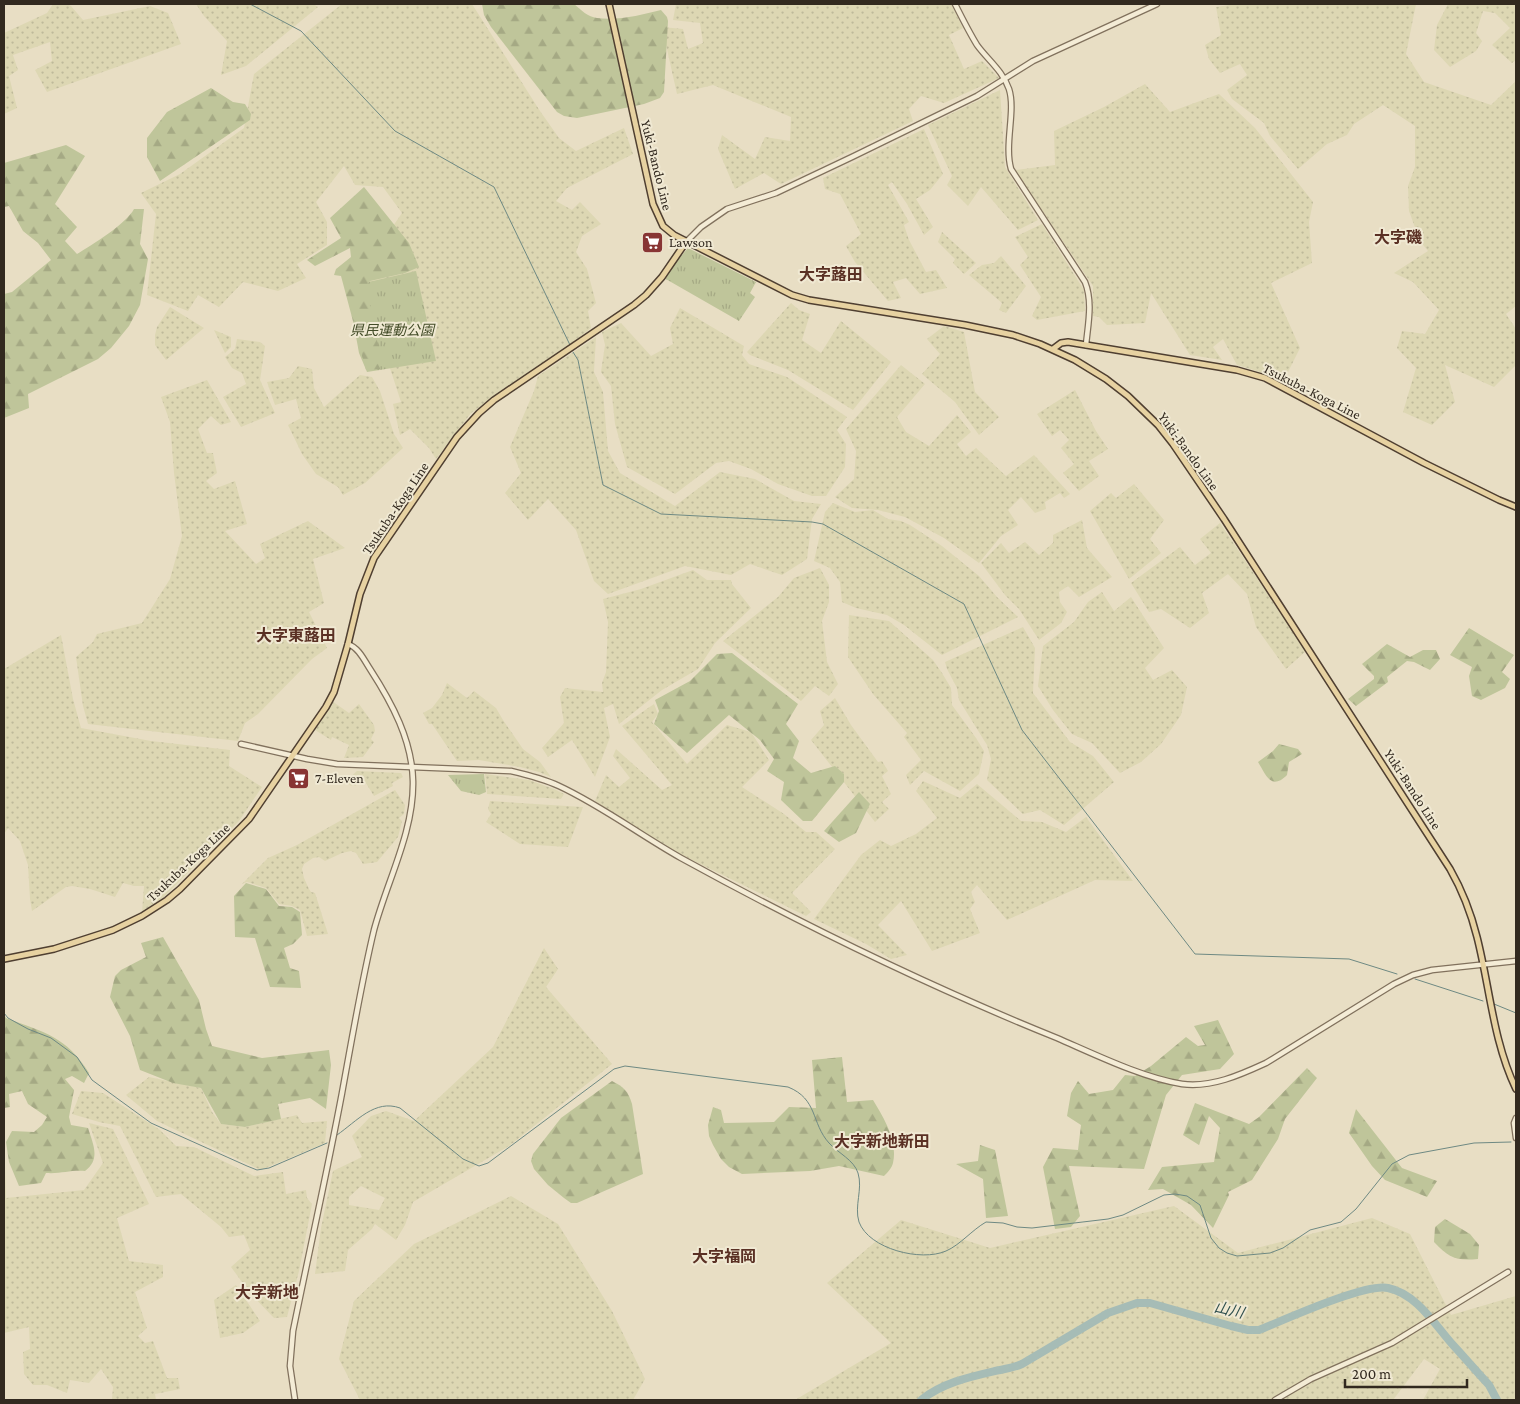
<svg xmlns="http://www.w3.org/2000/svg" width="1520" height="1404" font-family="'Crimson Pro','Noto Sans JP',serif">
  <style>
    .farmland { fill: url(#farmland-dots); fill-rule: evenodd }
    .grass { fill: url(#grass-tufts) }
    .forest { fill: url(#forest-firs) }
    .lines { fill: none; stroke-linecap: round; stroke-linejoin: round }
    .stream { stroke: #6e8983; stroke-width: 1 }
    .river { stroke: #a6bcb6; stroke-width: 8 }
    .tertiary-casing { stroke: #81715d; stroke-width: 7 }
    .primary-casing { stroke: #4f3f31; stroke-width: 8 }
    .tertiary { stroke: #f4ecd6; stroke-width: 4.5 }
    .primary { stroke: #e7d2a1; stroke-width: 5 }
    .labels { text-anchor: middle; stroke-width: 4; stroke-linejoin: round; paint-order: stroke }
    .street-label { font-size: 14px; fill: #32291f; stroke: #f0e9d3 }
    .poi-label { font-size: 14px; fill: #32291f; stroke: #f0e9d3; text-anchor: start }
    .park-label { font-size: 14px; font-style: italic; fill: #434c28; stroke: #f0e9d3 }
    .water-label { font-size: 15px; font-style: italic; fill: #30504f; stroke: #f0e9d3 }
    .quarter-label { font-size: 16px; font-weight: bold; fill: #5a3024; stroke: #f0e9d3 }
  </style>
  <defs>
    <pattern id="farmland-dots" width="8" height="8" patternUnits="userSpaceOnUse" patternTransform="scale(1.25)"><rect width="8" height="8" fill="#ddd7b3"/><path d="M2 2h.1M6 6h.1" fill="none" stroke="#beb99a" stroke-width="1.8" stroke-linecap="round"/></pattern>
    <pattern id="grass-tufts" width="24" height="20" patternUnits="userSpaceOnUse" patternTransform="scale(1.25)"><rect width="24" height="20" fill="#bfc59a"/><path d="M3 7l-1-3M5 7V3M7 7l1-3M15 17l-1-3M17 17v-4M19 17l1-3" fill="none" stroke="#a5a984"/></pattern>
    <pattern id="forest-firs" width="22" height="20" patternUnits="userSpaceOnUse" patternTransform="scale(1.25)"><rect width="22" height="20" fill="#bfc59a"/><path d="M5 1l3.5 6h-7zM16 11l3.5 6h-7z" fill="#a5a984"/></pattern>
  </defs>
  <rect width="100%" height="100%" fill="#e8dec4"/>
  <g class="farmland">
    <polygon points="53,4 67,4 71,6 83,20 150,6 168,13 181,44 47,92 35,70 52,61 50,42 13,55 18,70 9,76 17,108 4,114 4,33 47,13"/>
    <polygon points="196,4 313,4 318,7 246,66 221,75 227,41 204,16"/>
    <polygon points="342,4 472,4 540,111 559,138 576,151 624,128 633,154 567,188 556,201 572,210 580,202 601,224 582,236 576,252 587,269 596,303 588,311 591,328 567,348 471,413 436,459 429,448 410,429 400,435 393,404 401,402 388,362 346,279 391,229 402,213 383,187 355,185 344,166 316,202 327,222 327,245 297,264 306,278 278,291 243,282 219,307 198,295 188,311 147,295 156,214 141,193 180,174 244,128 254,74"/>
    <polygon points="676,4 951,4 963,28 949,35 964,69 982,61 999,78 944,103 921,96 909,109 913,121 781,184 764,173 735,189 718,149 722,135 755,159 765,137 790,141 791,117 713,85 677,94 662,27 683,29 688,49 703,43 700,23 673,20"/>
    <polygon points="1236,4 1416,4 1406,54 1424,82 1491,105 1516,81 1516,306 1506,314 1516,329 1516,365 1494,387 1445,365 1455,402 1432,425 1403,412 1416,368 1397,348 1402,331 1425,334 1439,310 1413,282 1394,273 1428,251 1420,241 1409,211 1408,186 1415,167 1415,126 1383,105 1354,124 1347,135 1327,144 1298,169 1270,136 1264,123 1232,99 1227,90 1247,75 1240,64 1220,73 1209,59 1205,45 1221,35 1216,7"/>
    <polygon points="1448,4 1516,4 1516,60 1512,63 1492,45 1510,28 1495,13 1483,11 1476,33 1482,41 1476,51 1450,67 1434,50 1437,25"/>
    <polygon points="1145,84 1170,112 1219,94 1255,128 1313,202 1309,222 1312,263 1271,283 1300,348 1283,382 1257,371 1237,365 1223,339 1213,347 1222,360 1190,355 1151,293 1145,323 1107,325 1099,317 1093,316 1093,286 1015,170 1055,165 1054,131 1104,107"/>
    <polygon points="1000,90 1005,167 1038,220 1018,230 981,187 968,206 947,185 952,176 928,125"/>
    <polygon points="924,129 943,174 930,190 916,199 933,227 924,235 907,204 892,182 888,185 909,222 904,225 909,240 926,272 936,270 947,288 920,294 906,278 893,282 901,298 888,301 855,262 846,246 861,234 840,194 825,189 823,178"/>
    <polygon points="1042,224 1084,290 1085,311 1037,320 1032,316 1041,297 1020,265 1028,257 1015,237"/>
    <polygon points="942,232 976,263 964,274 953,263 955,259 938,242"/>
    <polygon points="1001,256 1026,286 1006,313 999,310 1002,303 969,275 982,265 994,263"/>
    <polygon points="791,303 799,310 810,314 802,340 821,353 841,321 891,362 853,410 788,370 750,355 747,352"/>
    <polygon points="170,307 204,328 166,360 155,345 155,335 157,327"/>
    <polygon points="680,308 744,346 742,355 749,364 787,377 847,417 837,430 846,444 845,467 826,496 812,496 778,484 751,469 729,461 716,463 675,494 627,467 615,424 611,386 601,372 605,345 602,332 621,323 651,356 673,344 670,328"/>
    <polygon points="944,326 964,332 975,392 999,417 979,435 955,402 922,374 940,354 927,339"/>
    <polygon points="214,330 231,337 231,347 225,353"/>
    <polygon points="596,337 594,372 603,392 608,451 620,473 675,506 720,472 755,479 794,501 821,504 812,519 807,559 782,575 750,564 731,575 685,566 608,594 594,581 576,530 548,499 528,520 505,493 521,473 510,447 534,391 538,376"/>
    <polygon points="237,339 260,342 265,346 260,380 275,413 241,427 223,397 246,384 242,373 232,368 225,357 235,349"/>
    <polygon points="901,365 925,384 897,417 906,432 929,446 957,415 971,432 957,444 966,456 976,448 1006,476 1034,455 1070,494 1064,498 1060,493 1045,502 1046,509 1035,513 1021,497 1008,510 1018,525 1001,536 979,563 944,538 905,517 878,510 852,508 835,497 854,479 856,451 846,429"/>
    <polygon points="298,366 312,369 314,388 324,407 360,375 372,377 380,391 394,434 403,448 365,483 343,495 338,487 316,474 302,454 288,425 301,418 296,399 275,405 267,382 289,378"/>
    <polygon points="207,380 231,422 221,425 211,416 198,429 207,453 213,453 217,473 206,481 214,489 235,481 247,524 225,531 256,564 265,558 260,544 308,521 345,548 313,559 324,603 309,612 327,648 312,659 258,714 245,723 238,741 88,724 83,706 76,657 93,642 97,634 142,623 170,579 182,536 174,473 170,422 161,397"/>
    <polygon points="1075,390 1096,431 1108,449 1089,461 1099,476 1079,491 1063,473 1074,464 1061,448 1069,440 1060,430 1052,436 1037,414"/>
    <polygon points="1134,484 1164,520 1150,539 1161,553 1129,579 1090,511 1111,493 1116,498"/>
    <polygon points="833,503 855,512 873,510 888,519 901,521 910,525 942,546 979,576 997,597 1018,617 942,655 904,625 887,615 856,608 842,602 840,582 830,568 814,561 825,512"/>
    <polygon points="1082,520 1087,548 1112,577 1079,597 1068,586 1059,592 1060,602 1067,612 1061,623 1039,640 1019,609 1005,595 981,563 1001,543 1009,553 1025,542 1039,555 1053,543 1053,535"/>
    <polygon points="1220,523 1306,651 1286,669 1256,627 1247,594 1228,574 1202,593 1209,613 1190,628 1161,609 1149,612 1131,583 1180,547 1195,565 1211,553 1200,539"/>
    <polygon points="820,568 829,585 829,602 822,621 827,662 838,684 829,696 815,686 801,701 723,641 778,597 794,578"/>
    <polygon points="693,570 707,580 731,580 732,584 751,608 715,643 698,669 662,690 619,724 613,704 604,708 610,737 595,777 572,740 548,757 542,748 564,723 560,697 565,688 603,692 602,683 606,672 608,622 603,599 641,589"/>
    <polygon points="1102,592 1114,611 1131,597 1164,648 1145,668 1153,680 1172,670 1187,687 1181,715 1161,744 1141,762 1120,773 1092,743 1072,734 1053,710 1038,686 1043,646 1074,622 1088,602"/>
    <polygon points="849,615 889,621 933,660 942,673 951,688 952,705 976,738 984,751 979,774 960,791 924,771 910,785 906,775 921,760 904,737 907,733 873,694 848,657"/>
    <polygon points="1023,627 1035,648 1033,693 1070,742 1093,756 1114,782 1064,825 1040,810 1023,814 987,780 991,759 987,745 959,700 957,688 947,669 945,662"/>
    <polygon points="61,635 73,699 81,728 151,741 230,750 229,766 262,787 239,821 165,896 142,913 144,886 134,886 123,883 115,897 90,889 72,886 66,887 32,911 30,899 28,865 20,841 8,828 4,834 4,669"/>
    <polygon points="447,683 467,698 474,691 496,708 503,720 523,749 540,762 551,777 539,772 520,767 479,760 457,761 432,724 429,724 423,713 432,708 442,695"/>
    <polygon points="835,698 851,725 878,762 882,761 888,771 882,776 891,794 882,802 889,809 875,822 811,740 824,725 820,711"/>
    <polygon points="332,701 349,713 359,704 374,725 375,731 371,739 374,742 363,757 344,758 349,745 332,737 331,740 315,730"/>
    <polygon points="654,704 658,714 652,722 687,764 727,725 751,732 769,760 742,787 784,814 806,832 816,832 835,849 792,893 811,912 806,916 688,858 647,836 595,801 606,775 619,787 630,778 613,756 616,749 662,790 672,785 622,726"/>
    <polygon points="357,771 401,773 403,777 392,783 393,786 374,796 364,780 355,786 353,784 351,786 346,781"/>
    <polygon points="485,774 529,780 554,789 564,794 561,799 487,794"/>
    <polygon points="923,781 960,798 977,784 1021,821 1042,822 1066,832 1086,817 1133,881 1095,880 1007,920 977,885 971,892 975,902 970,909 980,933 932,951 901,901 878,925 907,955 891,959 866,944 814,919 861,855 880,840 891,846 916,834 937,818 916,791"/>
    <polygon points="395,790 405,805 404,814 399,818 402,821 398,837 377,862 363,864 356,853 351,851 342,853 325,861 319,857 313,858 304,864 302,869 304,878 309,889 311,892 315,893 328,934 307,936 300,910 292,906 279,904 266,888 247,882 242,884 268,858 297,845"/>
    <polygon points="490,801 535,804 583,807 568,847 520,844 486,822 491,814 488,809"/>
    <path d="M544 948 558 969 546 987 612 1064 509 1146 413 1202 405 1225 396 1240 375 1224 372 1229 348 1250 345 1271 315 1274 321 1228 333 1171 362 1157 352 1136 371 1116 386 1111 414 1121 493 1047ZM361 1186 385 1198 379 1210 349 1205V1197Z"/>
    <polygon points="149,1077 201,1088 212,1112 221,1124 245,1127 297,1115 302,1123 327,1121 325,1143 261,1170 157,1121 126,1095"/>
    <polygon points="81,1091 103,1093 160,1130 176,1146 194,1147 254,1176 283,1172 286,1194 306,1190 307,1198 312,1204 299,1271 287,1317 274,1318 250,1293 231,1267 250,1250 244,1235 229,1237 221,1227 181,1194 156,1197 120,1126 99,1122 72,1114"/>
    <polygon points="89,1123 113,1129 149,1204 117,1218 129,1261 163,1265 163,1277 135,1292 147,1328 138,1336 145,1343 153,1341 167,1378 178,1378 180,1389 155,1394 156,1400 117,1400 112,1399 113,1387 101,1369 89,1383 70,1380 67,1393 47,1385 33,1385 24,1374 23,1352 30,1349 29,1327 4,1333 4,1132 6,1198 84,1190 103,1163"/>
    <polygon points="511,1196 558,1224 612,1311 645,1379 633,1400 360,1400 339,1359 354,1301 414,1244"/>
    <polygon points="1174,1206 1238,1253 1372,1218 1410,1234 1451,1315 1516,1296 1516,1400 1423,1400 1440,1369 1424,1359 1393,1400 795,1400 891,1343 827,1283 901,1220 990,1248"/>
    <polygon points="236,1285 260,1321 243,1333 220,1338 214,1300"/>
  </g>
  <g class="grass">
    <polygon points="688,248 756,282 750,293 755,297 739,321 664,278 680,255 682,255"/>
    <polygon points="416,271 436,361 367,372 359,353 347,287"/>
    <polygon points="484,774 486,792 479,795 461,791 448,775"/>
  </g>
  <g class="forest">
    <path d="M482 4H574C581 10 588 17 597 18 618 21 641 15 661 10L667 17 668 21 664 92 660 98 644 104 577 118 564 116 557 112 491 27 484 15Z"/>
    <polygon points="211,88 233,102 245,104 251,114 250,120 160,181 147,157 147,138 167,112"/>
    <path d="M66 145 85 156 55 204 77 227 65 241 77 254C92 245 126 224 134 209H144L140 244 148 259 140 305 129 326 111 348 98 359 28 394 29 408 4 418V294L12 292 51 260 38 243 23 231 9 206 4 207V163Z"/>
    <polygon points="364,187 409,243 419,267 405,273 370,281 366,286 380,355 380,369 366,370 341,276 334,275 336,269 351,257 350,248 315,266 307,260 341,238 330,218"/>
    <polygon points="1469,628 1514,655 1502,672 1510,679 1505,688 1481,700 1472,696 1469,676 1472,667 1450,655"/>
    <polygon points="1387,644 1410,657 1423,650 1436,650 1440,659 1430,670 1414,662 1407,661 1387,677 1388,682 1356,706 1348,699 1374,679 1374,676 1362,664"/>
    <polygon points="732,653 798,704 786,724 799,741 793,758 811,773 835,766 844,774 844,782 812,821 803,821 781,800 784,782 767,771 774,759 760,740 729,715 687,753 654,724 659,711 655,700 690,681 717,654"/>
    <path d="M1279 744 1298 749 1302 754 1289 762 1287 775C1271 791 1266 775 1258 762L1273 751Z"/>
    <polygon points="859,792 870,804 856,833 839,842 824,831"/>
    <polygon points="246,883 266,889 279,906 292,907 300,912 302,935 293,944 284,948 290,968 299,971 301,988 270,987 255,938 235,937 234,896"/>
    <polygon points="163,937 199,1000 206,1029 212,1046 262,1058 329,1050 331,1065 326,1109 310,1098 278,1104 281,1119 245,1127 221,1124 201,1088 173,1083 140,1070 130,1036 110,997 115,976 121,970 146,957 141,943"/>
    <path d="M4 1015 6 1018C44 1032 67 1037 89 1073L84 1083 72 1076 65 1079 74 1090 69 1117 71 1125 88 1128C93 1144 101 1159 85 1171 70 1170 61 1174 46 1173L41 1183 19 1186 9 1162 6 1142 12 1131 34 1132 42 1125 47 1117 28 1104 22 1091 9 1094 10 1107 4 1108Z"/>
    <polygon points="1218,1020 1234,1054 1220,1069 1182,1075 1166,1095 1144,1169 1069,1166 1080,1216 1071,1227 1055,1229 1043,1167 1053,1148 1078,1150 1081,1125 1067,1116 1071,1093 1078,1081 1089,1094 1113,1090 1125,1075 1135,1076 1151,1066 1186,1037 1198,1046 1205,1045 1194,1026"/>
    <path d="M842 1057 847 1102 873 1100C884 1118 898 1141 893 1163 892 1168 887 1173 884 1176L839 1166 810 1171 742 1174 729 1167 721 1159 713 1145 709 1136 708 1125 713 1107 721 1110 724 1123 774 1122 789 1107 816 1108 812 1060Z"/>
    <polygon points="1307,1068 1317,1078 1285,1119 1278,1139 1252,1180 1228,1192 1229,1195 1213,1228 1191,1205 1163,1189 1148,1190 1162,1167 1214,1162 1220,1128 1209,1116 1199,1145 1183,1135 1195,1103 1249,1124 1259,1117"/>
    <path d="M612 1081C624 1087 628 1091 632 1104L643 1174 577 1203H571L564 1198 548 1185 534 1169 531 1161 533 1154 561 1118Z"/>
    <polygon points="1356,1109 1402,1168 1437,1181 1427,1197 1385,1180 1372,1166 1349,1133"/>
    <polygon points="980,1145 995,1150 1008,1216 986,1218 983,1179 956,1164 978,1161"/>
    <path d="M1445 1219 1470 1234 1479 1245 1478 1259C1456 1261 1449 1258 1434 1242L1435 1227Z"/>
  </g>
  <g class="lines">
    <g class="stream">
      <polyline points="250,4 301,31 395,131 494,187 570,345"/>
      <polyline points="573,352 578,360 603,485 661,514 812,522 823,524 964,604 1022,730 1195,954 1349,959 1397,974"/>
      <polyline points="1415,979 1483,1001"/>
      <polyline points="1494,1004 1516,1013"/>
      <polyline points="4,1013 8,1018 28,1029 51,1038 77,1057 92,1080 151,1123 247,1166 257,1170 269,1168 327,1143"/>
      <path d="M337 1135C357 1121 375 1099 400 1108L463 1159 479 1166 488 1163 614 1069 625 1066 788 1087C818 1099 811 1123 829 1143 838 1153 854 1160 858 1173 863 1189 854 1206 859 1222 869 1249 921 1262 946 1251 960 1245 972 1230 986 1222L1003 1223 1017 1227 1032 1228 1108 1219 1123 1215 1164 1195 1175 1194 1187 1196 1200 1205 1211 1238 1219 1248 1227 1253 1237 1256 1270 1253 1283 1248 1310 1230 1341 1222 1356 1209 1392 1164 1409 1155 1474 1143 1511 1142"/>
    </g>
    <path class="river" d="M921 1400C942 1383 969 1377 995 1371 1005 1369 1013 1368 1022 1364L1108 1313 1137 1303H1150L1231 1326 1248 1330H1259C1284 1320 1365 1283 1388 1288 1417 1294 1435 1325 1453 1345 1465 1358 1477 1372 1489 1385L1497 1400"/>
    <defs>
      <g id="tertiary">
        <path d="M955 4C962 18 969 32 977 45 987 59 1003 71 1009 89 1016 111 1004 144 1011 169L1085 282C1093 302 1088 324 1086 345"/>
        <polyline points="686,242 701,227 727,209 776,193 852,157 977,96 1033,61 1157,4"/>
        <path d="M241 744 307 759 337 764 511 771C528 775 544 779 559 786 602 806 640 835 681 858 803 925 928 986 1057 1038 1094 1054 1143 1078 1182 1084 1211 1088 1240 1075 1266 1063L1394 984 1413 975 1432 970 1516 961"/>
        <polyline points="1516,1118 1514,1123 1516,1138"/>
        <path d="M295 1400 290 1366 293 1331C309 1252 327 1173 342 1093 352 1039 361 984 374 930 387 881 414 832 413 781 412 740 392 703 370 669 364 660 359 648 348 644"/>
        <polyline points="1275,1400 1311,1379 1392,1343 1508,1272"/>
      </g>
      <g id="primary">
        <path d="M609 4 653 204 663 226 674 235 792 295 809 300 965 325 1013 335 1040 344 1075 360 1106 379 1128 396 1158 425 1173 444 1224 519 1450 869C1462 890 1471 913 1477 937 1490 988 1493 1041 1516 1089"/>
        <polyline points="1053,349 1061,343 1068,342 1237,370 1265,378 1424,463 1499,500 1516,507"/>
        <polyline points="4,959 54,949 113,930 142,916 167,900 180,889 249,819 326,707 334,692 348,644 360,594 374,558 457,437 479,413 494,400 634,305 646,295 662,277 686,242"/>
      </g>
    </defs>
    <use href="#tertiary" class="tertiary-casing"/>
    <use href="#primary" class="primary-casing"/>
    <use href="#tertiary" class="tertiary"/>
    <use href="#primary" class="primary"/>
  </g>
  <defs>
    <symbol id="supermarket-square" viewBox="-11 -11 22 22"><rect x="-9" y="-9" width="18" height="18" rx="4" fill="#883534" stroke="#f0e9d3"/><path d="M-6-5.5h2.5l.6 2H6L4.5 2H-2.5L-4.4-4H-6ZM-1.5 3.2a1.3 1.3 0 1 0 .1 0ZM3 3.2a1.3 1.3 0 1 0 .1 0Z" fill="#fff"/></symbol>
  </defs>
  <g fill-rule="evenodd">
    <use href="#supermarket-square" x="640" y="230" width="25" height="25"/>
    <use href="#supermarket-square" x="286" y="766" width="25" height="25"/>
  </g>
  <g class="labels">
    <g class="street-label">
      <text transform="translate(657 165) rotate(76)" y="5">Yuki-Bando Line</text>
      <text transform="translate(1312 391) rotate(27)" y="5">Tsukuba-Koga Line</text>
      <text transform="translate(1189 451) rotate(54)" y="5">Yuki-Bando Line</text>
      <text transform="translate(395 508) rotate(-56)" y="5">Tsukuba-Koga Line</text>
      <text transform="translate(1413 789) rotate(57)" y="5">Yuki-Bando Line</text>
      <text transform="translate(188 862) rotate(-43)" y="5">Tsukuba-Koga Line</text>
    </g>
    <g class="poi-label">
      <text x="669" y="247">Lawson</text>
      <text x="315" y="783">7-Eleven</text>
    </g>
    <g class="park-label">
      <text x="392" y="335">県民運動公園</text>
    </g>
    <g class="water-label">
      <text transform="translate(1229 1310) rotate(13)" y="5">山川</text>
    </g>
    <g class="quarter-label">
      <text x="1398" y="243">大字磯</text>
      <text x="831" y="280">大字蕗田</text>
      <text x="296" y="641">大字東蕗田</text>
      <text x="882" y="1147">大字新地新田</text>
      <text x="724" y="1262">大字福岡</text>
      <text x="267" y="1298">大字新地</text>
    </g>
  </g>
  <rect width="1520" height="1404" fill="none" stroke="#32291f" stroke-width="10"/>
  <path d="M1345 1379v8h122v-8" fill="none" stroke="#32291f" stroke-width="2.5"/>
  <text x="1352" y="1379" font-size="15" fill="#32291f" stroke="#f0e9d3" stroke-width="4" paint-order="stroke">200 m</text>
</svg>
